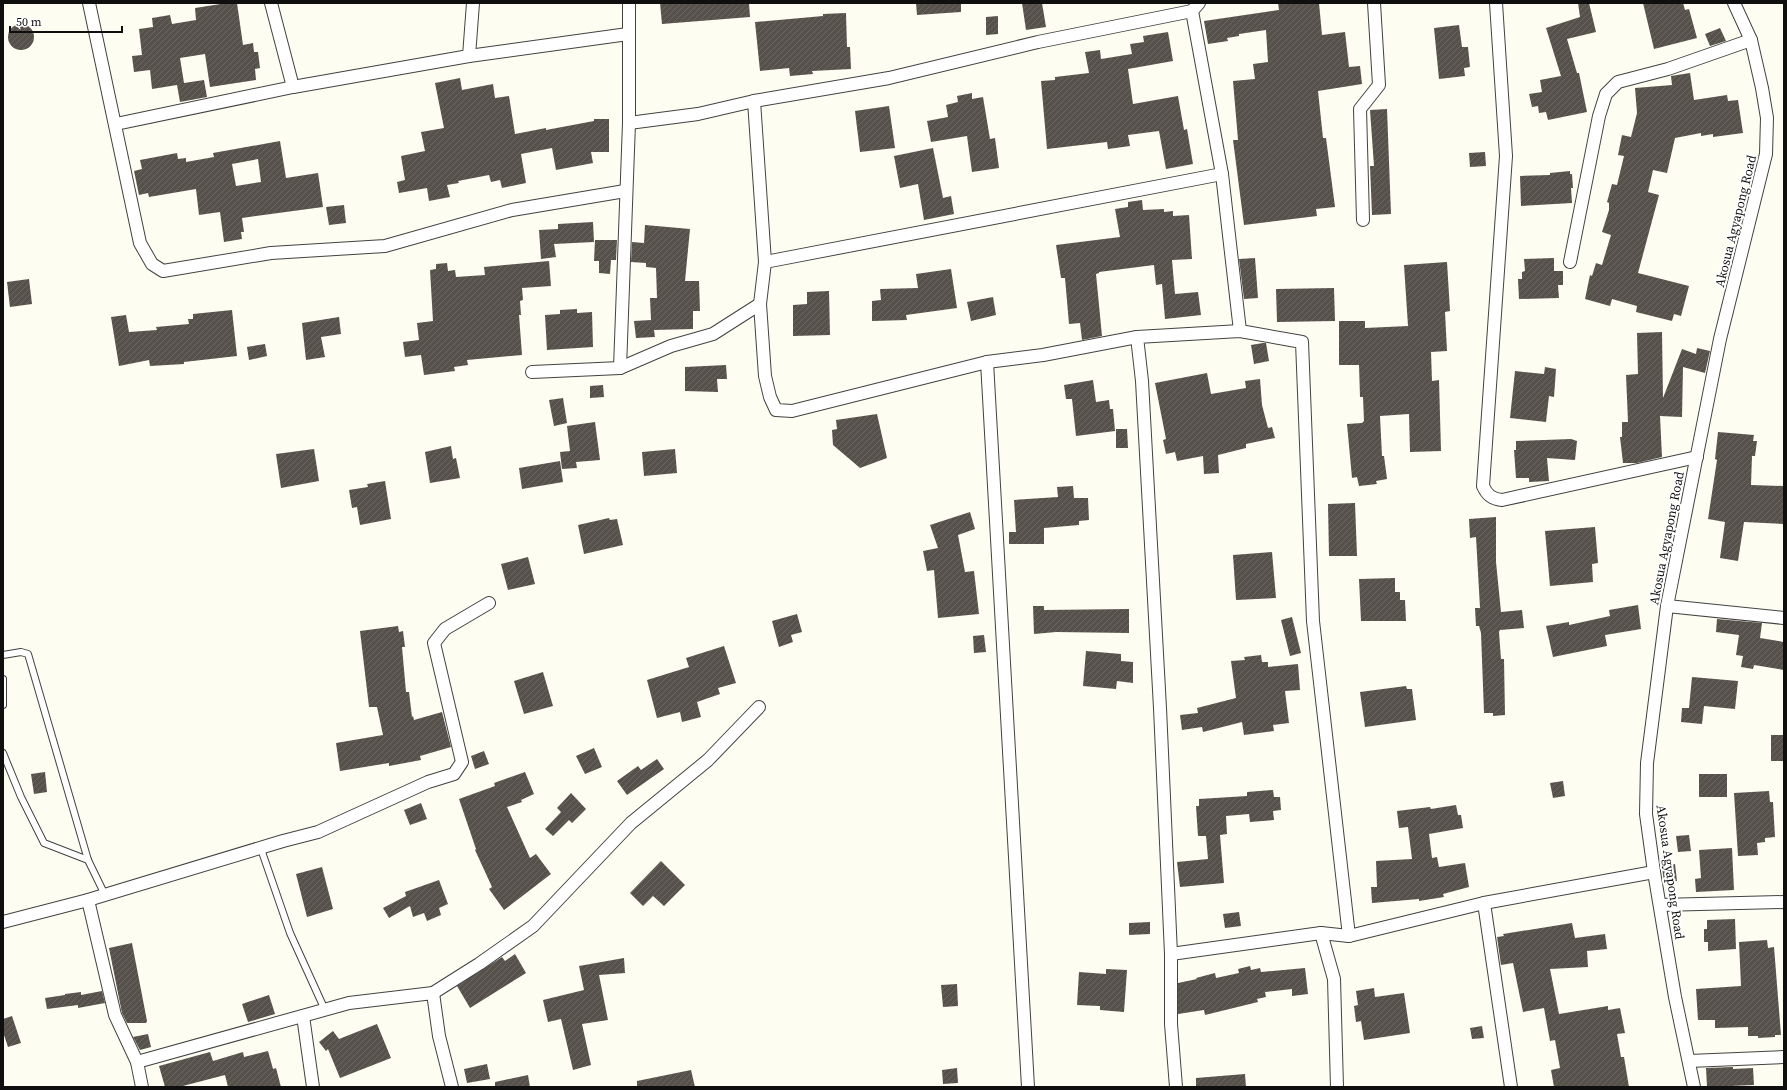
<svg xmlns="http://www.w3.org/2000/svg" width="1787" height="1090" font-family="'Source Serif 4',serif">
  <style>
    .building { fill: url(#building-hatch); fill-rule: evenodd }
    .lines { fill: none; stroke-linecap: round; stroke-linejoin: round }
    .service-casing { stroke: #424242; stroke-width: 8 }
    .minor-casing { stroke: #424242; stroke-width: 14 }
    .service { stroke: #fff; stroke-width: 6 }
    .minor { stroke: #fff; stroke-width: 12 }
    .labels { text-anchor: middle; stroke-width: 4; stroke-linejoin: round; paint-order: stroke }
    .street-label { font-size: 13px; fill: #0f0f0f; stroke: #fff }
  </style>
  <defs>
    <pattern id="building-hatch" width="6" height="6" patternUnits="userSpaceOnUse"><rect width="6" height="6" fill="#57514c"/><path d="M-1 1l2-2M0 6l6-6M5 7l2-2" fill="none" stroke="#6a6561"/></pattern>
  </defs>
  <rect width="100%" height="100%" fill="#fefdf1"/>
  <g class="building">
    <polygon points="227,3 237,3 243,45 253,43 254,52 258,52 260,68 255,69 256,80 210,87 205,54 180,58 184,83 204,80 207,97 180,102 177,85 152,89 150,70 134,72 132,56 142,55 139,29 153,27 152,18 170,15 172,24 196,20 195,8"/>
    <polygon points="660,3 749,3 750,17 662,24"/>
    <polygon points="916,3 961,3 961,12 917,15"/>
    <polygon points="1022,3 1042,3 1046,27 1026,30"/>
    <polygon points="1278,3 1319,3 1322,35 1345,32 1349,67 1360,66 1362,84 1318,91 1323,138 1326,138 1335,207 1316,209 1317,216 1244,225 1233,140 1238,140 1233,81 1255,79 1253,64 1268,62 1266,30 1239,34 1239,36 1227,38 1228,41 1208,44 1204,21 1279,10"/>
    <polygon points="1578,3 1589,3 1596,32 1567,39 1577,73 1579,73 1587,112 1548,120 1546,112 1539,113 1538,106 1532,107 1529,94 1542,92 1540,80 1561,76 1546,28 1580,17"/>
    <polygon points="1643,3 1683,3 1685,10 1689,9 1697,38 1654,49"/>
    <polygon points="846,13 847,47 850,47 851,69 812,71 813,74 790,76 789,68 760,71 755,22 823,16 823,14"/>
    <polygon points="998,16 998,34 986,35 986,17"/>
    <circle cx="21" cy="37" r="13"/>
    <polygon points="1459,25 1462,47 1468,47 1470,67 1464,68 1465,76 1439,79 1434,28"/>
    <polygon points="1720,28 1726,41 1710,46 1705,34"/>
    <polygon points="1168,32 1173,61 1128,69 1133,104 1178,96 1184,130 1187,129 1193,164 1166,169 1159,131 1128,135 1130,146 1108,149 1107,142 1047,149 1041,81 1055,80 1055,77 1089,73 1085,52 1100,50 1101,59 1132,54 1130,44 1144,42 1143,36"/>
    <polygon points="1690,73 1694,100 1727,95 1728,101 1738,100 1743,133 1713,137 1713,134 1701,136 1701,133 1675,138 1667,173 1653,170 1648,192 1659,195 1638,273 1689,286 1681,316 1674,314 1672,321 1636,312 1637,306 1612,299 1610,306 1585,299 1590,275 1592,276 1596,263 1602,265 1611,235 1602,232 1609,210 1609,203 1607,202 1612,184 1617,185 1624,156 1618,155 1622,135 1631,137 1637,113 1635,88 1672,85 1671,76"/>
    <polygon points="460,78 462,90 493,84 495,98 509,96 515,134 546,128 546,130 594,121 594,119 609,119 609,152 591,152 593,163 556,170 552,148 521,154 526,183 502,188 500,180 491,182 489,175 458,181 459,183 447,185 450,197 429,201 427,188 399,193 397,182 405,180 401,156 425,151 421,132 444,128 435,83"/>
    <polygon points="972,93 972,99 983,97 990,139 995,138 999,168 972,172 967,136 931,142 927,121 948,117 946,105 958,102 957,96"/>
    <polygon points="889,106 895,148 860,152 855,111"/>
    <polygon points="1387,109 1391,214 1372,215 1370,166 1374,166 1370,110"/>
    <path d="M280 141 286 178 318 173 323 207 242 218 244 232H241L242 239 224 242 220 212 199 215 196 189 149 197 148 193 139 195 134 171 142 169 140 160 177 153 178 159 186 158V162L214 157 213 153ZM258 159 261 182 236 186 232 164Z"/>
    <polygon points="933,148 943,198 951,196 954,214 924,220 918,184 900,188 894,156"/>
    <polygon points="1485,152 1486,166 1470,167 1469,153"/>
    <polygon points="1570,171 1570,174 1572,174 1573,188 1571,188 1572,203 1521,206 1520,176 1550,175 1550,173"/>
    <polygon points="1142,200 1143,210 1164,209 1164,212 1173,211 1173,216 1189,215 1192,259 1172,260 1175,294 1198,292 1201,315 1165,319 1162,284 1156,285 1154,265 1099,272 1099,273 1096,274 1102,336 1082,340 1080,323 1069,324 1065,278 1061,278 1056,245 1120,237 1115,209 1128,207 1128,202"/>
    <polygon points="344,205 346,223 329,225 326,207"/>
    <polygon points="593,222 594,242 554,244 556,257 541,259 539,230 558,229 558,224"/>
    <polygon points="645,225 690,229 685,281 699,281 700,311 693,311 693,329 654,330 655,337 636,338 634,321 651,320 650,298 657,298 656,268 646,267 646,263 631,262 632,242 644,243"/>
    <polygon points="595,240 617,240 616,260 611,260 610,274 599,273 599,261 594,261"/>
    <polygon points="1255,258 1258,298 1244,299 1239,259"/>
    <polygon points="1554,258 1554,271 1563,271 1563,285 1558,285 1559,298 1519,299 1518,279 1522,279 1522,272 1525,271 1524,259"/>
    <polygon points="549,261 551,286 522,288 523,300 520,301 521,315 519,315 522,355 467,360 468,365 454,367 455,371 424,375 421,355 405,357 403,342 419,340 417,323 433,321 430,270 436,269 436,264 447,263 448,271 455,270 456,277 485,275 484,267"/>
    <polygon points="1447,262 1450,311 1445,312 1447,351 1431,352 1432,381 1439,380 1441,451 1410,452 1409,414 1380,416 1382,456 1384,456 1387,479 1376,481 1377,484 1359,486 1357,477 1352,478 1347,424 1362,423 1364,421 1363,397 1360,397 1359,365 1339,365 1339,321 1365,321 1365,328 1408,326 1404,265"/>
    <polygon points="951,269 957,308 906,315 907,320 872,321 872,301 881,300 880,289 918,288 916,274"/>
    <polygon points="29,279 32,304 10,307 7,282"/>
    <polygon points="1334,288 1335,321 1277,322 1276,289"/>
    <polygon points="829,291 830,335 793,336 793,305 807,304 807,292"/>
    <polygon points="993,297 996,315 971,321 967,302"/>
    <polygon points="577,309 577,313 592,312 593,347 547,350 545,315 560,314 560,310"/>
    <polygon points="232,310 237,356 184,362 184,364 150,366 149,360 119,366 111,317 126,315 129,332 157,330 156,327 189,324 188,319 193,319 193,314"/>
    <polygon points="339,317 341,334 321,337 325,357 306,360 302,323"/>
    <polygon points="1662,332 1663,398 1682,349 1696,354 1697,348 1710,351 1705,373 1683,367 1682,417 1660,416 1662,457 1637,463 1623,463 1620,437 1622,437 1622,422 1628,422 1626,375 1638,374 1637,333"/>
    <polygon points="1263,343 1266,343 1269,361 1254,364 1251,345"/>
    <polygon points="265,344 267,356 249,360 247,347"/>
    <polygon points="726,365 727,379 717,379 718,392 685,391 685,367"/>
    <polygon points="1545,367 1556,369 1554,397 1549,396 1546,422 1510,418 1515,371 1544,374"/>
    <polygon points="1207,373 1211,394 1246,388 1245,381 1260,379 1262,405 1268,428 1272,427 1275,438 1246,444 1246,448 1218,455 1219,473 1204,474 1203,456 1177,461 1175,452 1166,454 1163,440 1166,439 1155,383"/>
    <polygon points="1093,380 1096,402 1109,400 1110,409 1113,409 1115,431 1076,436 1072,399 1066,399 1064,385"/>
    <polygon points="603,385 604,397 590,398 590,386"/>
    <polygon points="563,398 567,423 554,426 549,400"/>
    <polygon points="877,414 887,458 860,468 833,445 832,430 837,429 836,420"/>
    <polygon points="595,422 600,460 576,462 577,468 562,469 560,452 570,451 567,426"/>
    <polygon points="1116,429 1127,429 1128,448 1116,448"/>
    <polygon points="1718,432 1754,435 1753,441 1757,441 1755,456 1752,456 1751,485 1784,486 1784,524 1744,522 1738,561 1720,558 1725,522 1708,519 1717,460 1715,459"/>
    <polygon points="1571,439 1577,441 1575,460 1547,458 1549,481 1529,482 1529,478 1516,478 1514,450 1516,450 1516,441"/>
    <polygon points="451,446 453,459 456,458 460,478 430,483 425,452"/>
    <polygon points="314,449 319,481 281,488 276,454"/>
    <polygon points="675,449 677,473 644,476 642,452"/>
    <polygon points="560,461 563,482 522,489 519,468"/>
    <polygon points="385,481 391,519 360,525 357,507 352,508 349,490 368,487 367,484"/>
    <polygon points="1073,486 1074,498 1088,498 1089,520 1079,521 1079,525 1044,528 1044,544 1009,544 1009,532 1016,532 1014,500 1058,497 1057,487"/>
    <polygon points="1355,503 1357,556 1329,556 1328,504"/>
    <polygon points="970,512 975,529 958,535 965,572 974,571 979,614 938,618 934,570 927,571 923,551 938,548 930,525"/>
    <polygon points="1496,517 1496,562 1501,612 1522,610 1524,628 1500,630 1499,632 1501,659 1504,659 1505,715 1493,716 1493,713 1484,713 1481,633 1479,626 1476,626 1475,608 1480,608 1476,537 1470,538 1469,519"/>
    <polygon points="609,518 610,520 617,519 623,545 584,554 578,525"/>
    <polygon points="1595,527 1598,563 1592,564 1593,582 1550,586 1545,531"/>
    <polygon points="1272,552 1276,598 1236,600 1233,555"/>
    <polygon points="528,557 535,584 508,590 501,564"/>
    <polygon points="1395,578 1395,592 1400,592 1400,600 1405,600 1406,621 1361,621 1359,579"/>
    <polygon points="1638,605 1641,629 1605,635 1607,646 1553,657 1546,626 1569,622 1569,625 1610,616 1609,610"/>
    <polygon points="1033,606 1044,606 1044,610 1129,609 1129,633 1056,632 1034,634"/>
    <polygon points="797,614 802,632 791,635 793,642 779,647 772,621"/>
    <polygon points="1292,617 1301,653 1290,656 1281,620"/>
    <polygon points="1717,619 1762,623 1760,638 1784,642 1784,670 1754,665 1753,669 1741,667 1743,656 1736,655 1739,635 1716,632"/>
    <polygon points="398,626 399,632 403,631 405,647 402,647 406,692 409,692 412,717 413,716 414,720 442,712 451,747 420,756 421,760 389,766 389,763 340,771 336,743 383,735 377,707 369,707 360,631"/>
    <polygon points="984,635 986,652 974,653 973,636"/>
    <polygon points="724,646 736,683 718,688 720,694 697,702 701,717 682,722 680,712 657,718 647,680 689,667 686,658"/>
    <polygon points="1086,651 1121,654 1121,661 1133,662 1133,683 1117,681 1116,689 1083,686"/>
    <polygon points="1261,655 1262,662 1268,662 1268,667 1298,664 1300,690 1285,691 1289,723 1273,725 1274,731 1244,735 1242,722 1203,732 1202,727 1182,730 1180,715 1198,713 1197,708 1236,698 1231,661 1245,660 1244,657"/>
    <polygon points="543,672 553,706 524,714 514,681"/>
    <polygon points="1692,677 1738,681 1735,709 1704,706 1702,724 1681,722 1682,708 1689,708"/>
    <polygon points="1406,686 1407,689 1412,689 1416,720 1365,727 1360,692"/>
    <rect x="1771" y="735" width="13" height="26"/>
    <polygon points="594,748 602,767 585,774 576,756"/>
    <polygon points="484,751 489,764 475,769 471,756"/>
    <polygon points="657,759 664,769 627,795 617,781 638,766 641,770"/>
    <polygon points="45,772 47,792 34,794 31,774"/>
    <polygon points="525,772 534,794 521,800 522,802 507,807 530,858 536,854 551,874 504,910 489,889 492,887 475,850 476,849 459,799 495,786 494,783"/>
    <rect x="1699" y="774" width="28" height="23"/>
    <polygon points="1563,781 1565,796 1553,798 1550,783"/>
    <polygon points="1273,790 1274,797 1280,797 1281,810 1273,811 1274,820 1250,822 1249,814 1226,816 1227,834 1220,835 1224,883 1180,887 1177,862 1208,859 1206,836 1198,836 1196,806 1199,806 1199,799 1247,796 1247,792"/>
    <polygon points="1769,791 1770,802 1773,802 1775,837 1765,838 1765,842 1757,843 1758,855 1738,856 1734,793"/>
    <polygon points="571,793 586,809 572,823 569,820 553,836 545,829 561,812 557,808"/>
    <polygon points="421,803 427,819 410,825 404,810"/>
    <polygon points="1456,805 1458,815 1461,815 1463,828 1429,834 1432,858 1437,857 1439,867 1465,863 1469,887 1443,894 1444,897 1419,901 1419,899 1372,903 1371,887 1377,887 1376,861 1412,859 1408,827 1399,828 1397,811 1430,807 1431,809"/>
    <polygon points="1689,835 1691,851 1678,852 1676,836"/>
    <polygon points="1732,848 1734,890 1696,892 1695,879 1701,878 1699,850"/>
    <polygon points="661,861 685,885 664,906 653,896 643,906 630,893"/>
    <polygon points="1675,864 1677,881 1664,883 1662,866"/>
    <polygon points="322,867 333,909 307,917 296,874"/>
    <polygon points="439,880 448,904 439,908 441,915 427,921 424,913 413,917 410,906 389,918 383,908 406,896 405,892"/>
    <polygon points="1239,912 1241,926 1225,928 1223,914"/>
    <polygon points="1735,919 1736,949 1708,951 1708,942 1704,942 1704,929 1707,929 1707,920"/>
    <polygon points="1150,922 1150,934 1129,935 1129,923"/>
    <polygon points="1572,923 1575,938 1605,934 1607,949 1587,951 1588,967 1550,969 1559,1014 1608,1006 1608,1010 1620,1008 1625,1033 1617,1034 1621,1057 1624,1057 1629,1087 1554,1087 1551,1070 1560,1068 1555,1040 1550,1041 1544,1008 1523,1012 1513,963 1501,965 1497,937 1504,936 1503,934"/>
    <polygon points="1767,940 1768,948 1774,947 1781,1035 1775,1035 1775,1037 1758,1038 1758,1036 1748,1036 1748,1027 1715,1028 1715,1020 1698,1020 1696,989 1741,986 1739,942"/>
    <polygon points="132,943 147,1021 146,1023 127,1023 122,1013 109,948"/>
    <polygon points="515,954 526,973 470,1008 457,986 502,957 505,961"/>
    <polygon points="624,958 625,973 599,975 608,1020 582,1024 591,1065 573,1070 561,1019 548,1022 543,1000 584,990 579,966"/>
    <polygon points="1250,966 1251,970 1260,968 1261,972 1305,968 1308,994 1292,996 1292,989 1265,992 1266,997 1257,999 1258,1002 1205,1015 1204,1010 1178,1014 1178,983 1197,979 1196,978 1215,973 1216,978 1239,973 1238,969"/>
    <polygon points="1106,969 1127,970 1124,1012 1100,1010 1100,1006 1077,1005 1079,972 1106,974"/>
    <polygon points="957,984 958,1006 943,1007 941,985"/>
    <polygon points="1374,988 1375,997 1404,993 1410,1033 1364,1040 1361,1021 1356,1022 1354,1006 1358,1005 1356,991"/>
    <polygon points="102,991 105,1003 78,1008 78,1005 47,1009 45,998 65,995 65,994 81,992 81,995"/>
    <polygon points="269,995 275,1014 248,1022 242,1004"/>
    <polygon points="12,1016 21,1043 8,1047 3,1032 3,1019"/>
    <polygon points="377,1024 391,1058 340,1078 328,1049 326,1051 319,1042 333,1031 339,1039"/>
    <polygon points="1482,1026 1484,1038 1472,1039 1470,1028"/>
    <polygon points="148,1034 151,1047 140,1050 133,1037"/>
    <polygon points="268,1051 273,1069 276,1068 281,1087 228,1087 225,1075 179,1087 165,1087 159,1066 210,1052 213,1061 243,1052 244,1057"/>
    <polygon points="487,1064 490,1079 467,1083 464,1069"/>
    <polygon points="1733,1067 1733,1069 1753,1068 1754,1085 1707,1087 1706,1068"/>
    <polygon points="957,1068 958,1083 943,1084 942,1070"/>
    <polygon points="691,1070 695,1087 637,1087 637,1081"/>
    <polygon points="1245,1074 1246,1087 1196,1087 1196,1078"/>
    <polygon points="528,1075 530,1087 495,1087 495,1082"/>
  </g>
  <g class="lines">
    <defs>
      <g id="service">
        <polyline points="3,655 21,652 28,654 88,860 105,895"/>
        <polyline points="3,679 3,705"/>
        <polyline points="3,753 21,797 44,843 88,860"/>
        <polyline points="261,849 290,933 325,1010"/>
      </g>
      <g id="minor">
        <polyline points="89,3 140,243 152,264 163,271 271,253 385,246 512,210 625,191"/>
        <polyline points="271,3 293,87"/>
        <polyline points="1199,3 1192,11 1222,174 1240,331"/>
        <path d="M1496 3 1506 156 1483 486C1487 495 1492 499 1502 500L1697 457"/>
        <polyline points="469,56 473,3"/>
        <polyline points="754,101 765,262 760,304 765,376 770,397 776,410 792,411 987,362 1043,355 1137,337"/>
        <polyline points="629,123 698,114 754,101 889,78 1038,42 1192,11"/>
        <polyline points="116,124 293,87 469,56 628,34"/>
        <polyline points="1363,220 1360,109 1379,85 1374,3"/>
        <polyline points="765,262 1222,174"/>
        <polyline points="1570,262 1599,116 1606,94 1618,82 1668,69 1751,40"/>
        <polyline points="987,362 1028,1087"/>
        <polyline points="620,368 629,123 629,3"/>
        <polyline points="532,372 620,368 671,346 713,334 760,304"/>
        <polyline points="1667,606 1784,618"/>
        <polyline points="88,900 115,1015 137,1062 142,1087"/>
        <polyline points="1484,903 1511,1087"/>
        <polyline points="1660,905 1784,902"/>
        <polyline points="3,922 88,900 283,841 318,832 428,782 454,774 462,762 434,643 445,629 489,603"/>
        <polyline points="1321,933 1334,979 1337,1087"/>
        <polyline points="1171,954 1321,933 1349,936 1484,903 1654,872"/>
        <polyline points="433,993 479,964 533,926 631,823 708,760 759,707"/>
        <polyline points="303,1016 313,1087"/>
        <polyline points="1689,1061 1784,1057"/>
        <polyline points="137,1062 349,1003 433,993 439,1036 452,1087"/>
        <polyline points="1176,1087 1171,1024 1171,954 1160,708 1142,381 1137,337 1240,331 1302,342 1313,621 1349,936"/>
        <polyline points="1694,1087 1675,997 1654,872 1646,814 1647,763 1667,606 1720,339 1766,154 1767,118 1762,88 1751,40 1734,3"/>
      </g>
    </defs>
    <use href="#service" class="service-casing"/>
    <use href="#minor" class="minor-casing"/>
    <use href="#service" class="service"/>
    <use href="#minor" class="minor"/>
  </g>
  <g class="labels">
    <g class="street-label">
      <text transform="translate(1735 221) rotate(-76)" y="5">Akosua Agyapong Road</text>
      <text transform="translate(1666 538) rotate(-79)" y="5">Akosua Agyapong Road</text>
      <text transform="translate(1671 872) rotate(82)" y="5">Akosua Agyapong Road</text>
    </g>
  </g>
  <rect width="1787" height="1090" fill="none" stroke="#0f0f0f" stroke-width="8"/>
  <path d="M10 26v6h112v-6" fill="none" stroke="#0f0f0f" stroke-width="2"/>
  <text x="16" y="26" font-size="12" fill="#0f0f0f" stroke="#ffffff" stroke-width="3" paint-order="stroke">50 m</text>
</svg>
